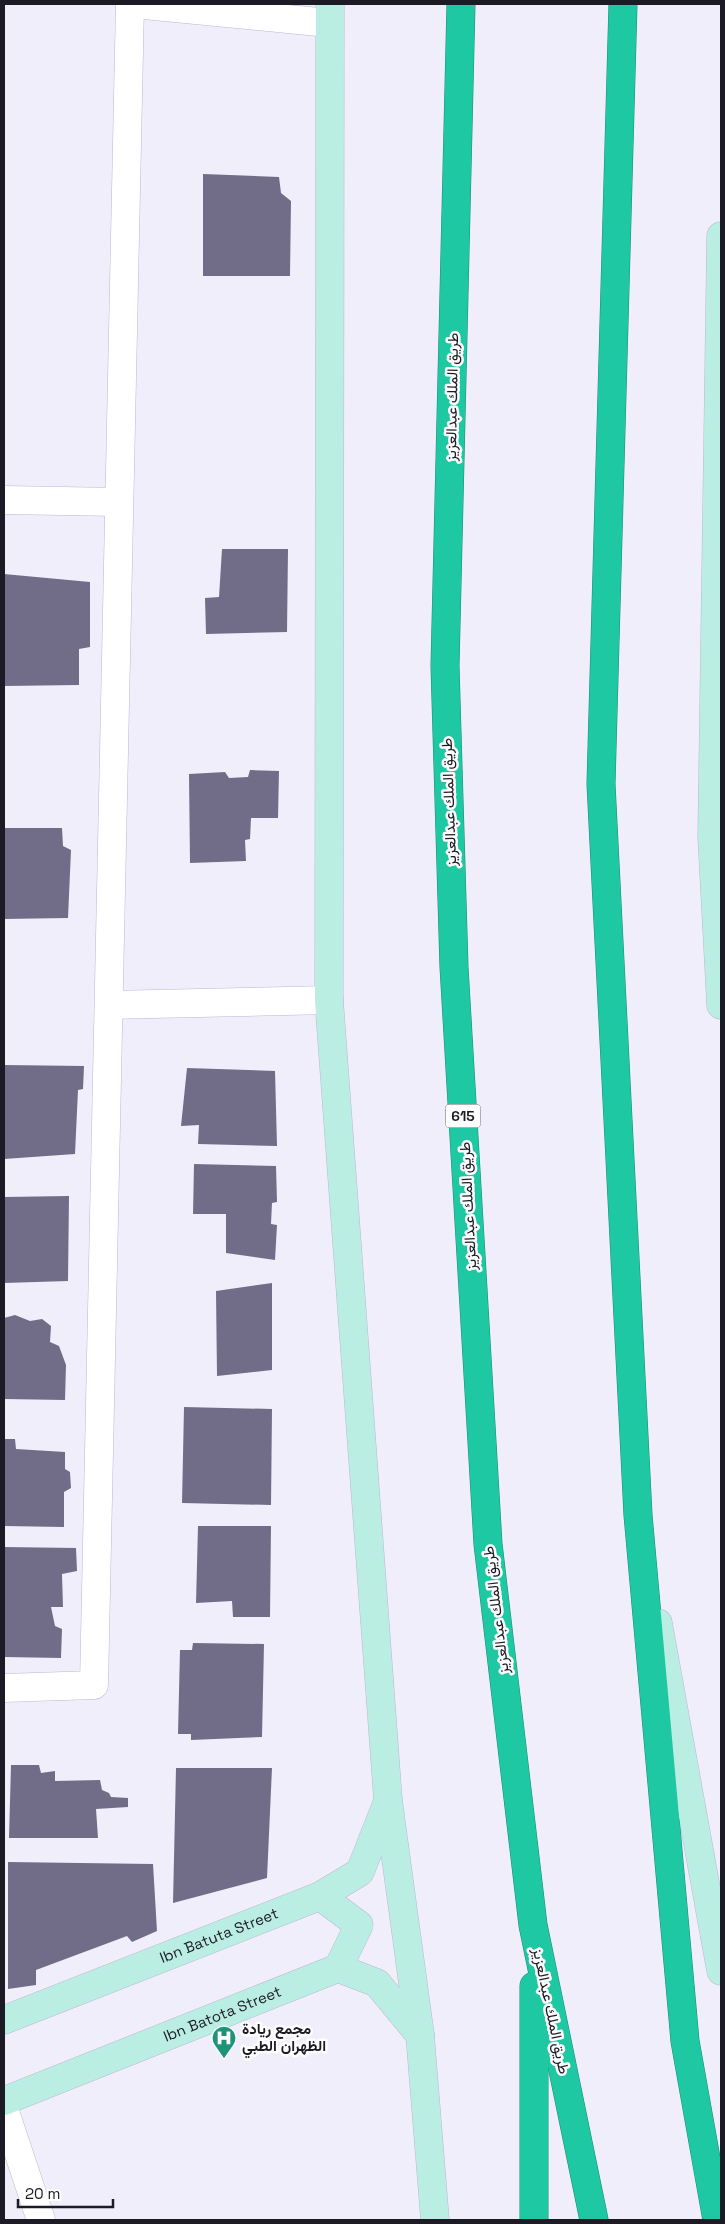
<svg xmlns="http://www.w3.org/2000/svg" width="725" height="2224" font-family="'Space Grotesk',Vazirmatn,sans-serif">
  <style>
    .building { fill: #716d88 }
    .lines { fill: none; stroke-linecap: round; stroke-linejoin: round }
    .street-casing { stroke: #bcb7d6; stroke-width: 29 }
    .secondary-casing { stroke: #bcb7d6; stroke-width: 29 }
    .highway-casing { stroke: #1d8b76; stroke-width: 29 }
    .street { stroke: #fff; stroke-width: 28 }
    .secondary { stroke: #bbeee3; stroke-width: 28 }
    .highway { stroke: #1dc8a2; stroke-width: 28 }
    .labels { text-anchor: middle; stroke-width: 5; stroke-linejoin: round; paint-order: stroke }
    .shield { fill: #fdfdfd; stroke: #605e66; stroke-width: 1 }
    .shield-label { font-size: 14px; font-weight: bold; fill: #1c1a25 }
    .street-label { font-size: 15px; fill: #1c1a25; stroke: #fdfdfd }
    .poi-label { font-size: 15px; font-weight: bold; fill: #1c1a25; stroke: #fdfdfd; text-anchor: start }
  </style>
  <rect width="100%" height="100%" fill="#f0eefb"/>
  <g class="building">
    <polygon points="203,174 279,177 281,193 291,201 290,276 203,276"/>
    <polygon points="222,549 288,549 287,632 206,634 205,598 219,597"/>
    <polygon points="4,574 90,582 90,647 79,649 79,685 4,686"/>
    <polygon points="250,770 279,771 278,818 251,818 250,839 245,840 246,861 190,863 189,774 225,772 229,778 248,777"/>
    <polygon points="4,828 62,828 63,846 71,850 68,918 4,919"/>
    <polygon points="4,1065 84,1066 83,1089 78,1090 75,1154 4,1159"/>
    <polygon points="187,1068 275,1071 277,1146 198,1144 199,1125 181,1126"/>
    <polygon points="194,1164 276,1166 277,1202 272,1203 271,1224 277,1225 275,1260 226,1253 226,1214 193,1214"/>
    <polygon points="69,1196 68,1281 4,1283 4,1197"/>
    <polygon points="272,1283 272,1370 217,1376 216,1291"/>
    <polygon points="15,1315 30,1321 42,1319 51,1326 50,1342 59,1346 66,1365 65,1400 4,1399 4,1318"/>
    <polygon points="184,1407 272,1409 271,1505 182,1503"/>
    <polygon points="4,1439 15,1439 16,1449 65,1452 65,1469 70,1472 71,1488 64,1492 64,1527 4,1526"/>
    <polygon points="198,1526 271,1526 270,1617 233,1617 232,1601 196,1603"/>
    <polygon points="4,1547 76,1548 77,1571 62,1574 63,1607 51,1607 55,1626 62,1629 61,1658 4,1657"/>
    <polygon points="193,1643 264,1644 262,1737 191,1740 191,1734 178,1734 180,1650 192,1650"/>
    <polygon points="11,1765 39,1765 41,1773 55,1771 55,1781 100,1780 102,1790 109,1793 111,1797 128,1798 128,1807 96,1809 98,1838 9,1838"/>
    <polygon points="176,1768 272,1768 267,1878 173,1903"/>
    <polygon points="8,1862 153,1864 157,1931 132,1942 127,1936 36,1970 36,1985 8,1989"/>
  </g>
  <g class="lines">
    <defs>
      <g id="street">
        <polyline points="134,4 329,23"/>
        <polyline points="4,500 119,502"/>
        <polyline points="109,1005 329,1000"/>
        <polyline points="4,1688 94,1685 130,4"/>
        <polyline points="4,2109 41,2220"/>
      </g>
      <g id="secondary">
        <polyline points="330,4 329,1000 388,1800 420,2035 435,2220"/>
        <polyline points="721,236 712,837 721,1005"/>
        <polyline points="658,1623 721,1971"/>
        <polyline points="320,1896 359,1925 338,1968"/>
        <path id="s1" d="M4 2020 320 1896 360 1872 388 1801"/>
        <path id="s2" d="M4 2101 338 1968 377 1983 420 2035"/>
      </g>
      <g id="highway">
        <polyline points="461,4 445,666 454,967 488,1544 533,1925 594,2220"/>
        <polyline points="623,4 601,784 638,1515 685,2041 717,2220"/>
        <polyline points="534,1986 534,2220"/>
      </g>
    </defs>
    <use href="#street" class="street-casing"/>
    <use href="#secondary" class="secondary-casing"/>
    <use href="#highway" class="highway-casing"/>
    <use href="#street" class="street"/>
    <use href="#secondary" class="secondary"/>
    <use href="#highway" class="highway"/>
  </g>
  <defs>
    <symbol id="hospital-pin" viewBox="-11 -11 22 30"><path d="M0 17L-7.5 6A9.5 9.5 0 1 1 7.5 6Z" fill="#1d9378" stroke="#fdfdfd"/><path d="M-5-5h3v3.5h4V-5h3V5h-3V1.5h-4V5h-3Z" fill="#fff"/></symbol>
  </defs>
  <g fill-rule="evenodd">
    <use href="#hospital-pin" x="210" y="2024" width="28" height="38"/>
  </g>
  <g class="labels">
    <rect class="shield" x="445.5" y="1104.5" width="35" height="23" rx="4"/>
    <g class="shield-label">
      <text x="463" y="1121">615</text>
    </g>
    <g class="street-label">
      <text transform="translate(452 397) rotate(-89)" y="5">طريق الملك عبدالعزيز</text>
      <text transform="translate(449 802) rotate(-92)" y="5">طريق الملك عبدالعزيز</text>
      <text transform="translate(468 1206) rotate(-93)" y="5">طريق الملك عبدالعزيز</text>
      <text transform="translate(496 1610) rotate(-97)" y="5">طريق الملك عبدالعزيز</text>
      <text dy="5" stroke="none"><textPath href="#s1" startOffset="231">Ibn Batuta Street</textPath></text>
      <text transform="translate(551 2011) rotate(78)" y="5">طريق الملك عبدالعزيز</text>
      <text dy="5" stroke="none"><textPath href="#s2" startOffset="235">Ibn Batota Street</textPath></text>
    </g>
    <g class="poi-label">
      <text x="242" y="2034">مجمع ريادة<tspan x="242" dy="17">الظهران الطبي</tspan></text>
    </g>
  </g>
  <rect width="725" height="2224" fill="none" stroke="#1c1a25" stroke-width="10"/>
  <path d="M18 2199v8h95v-8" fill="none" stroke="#1c1a25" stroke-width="2.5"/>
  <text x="25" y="2199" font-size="15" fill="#1c1a25" stroke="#fdfdfd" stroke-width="4" paint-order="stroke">20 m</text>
</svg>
